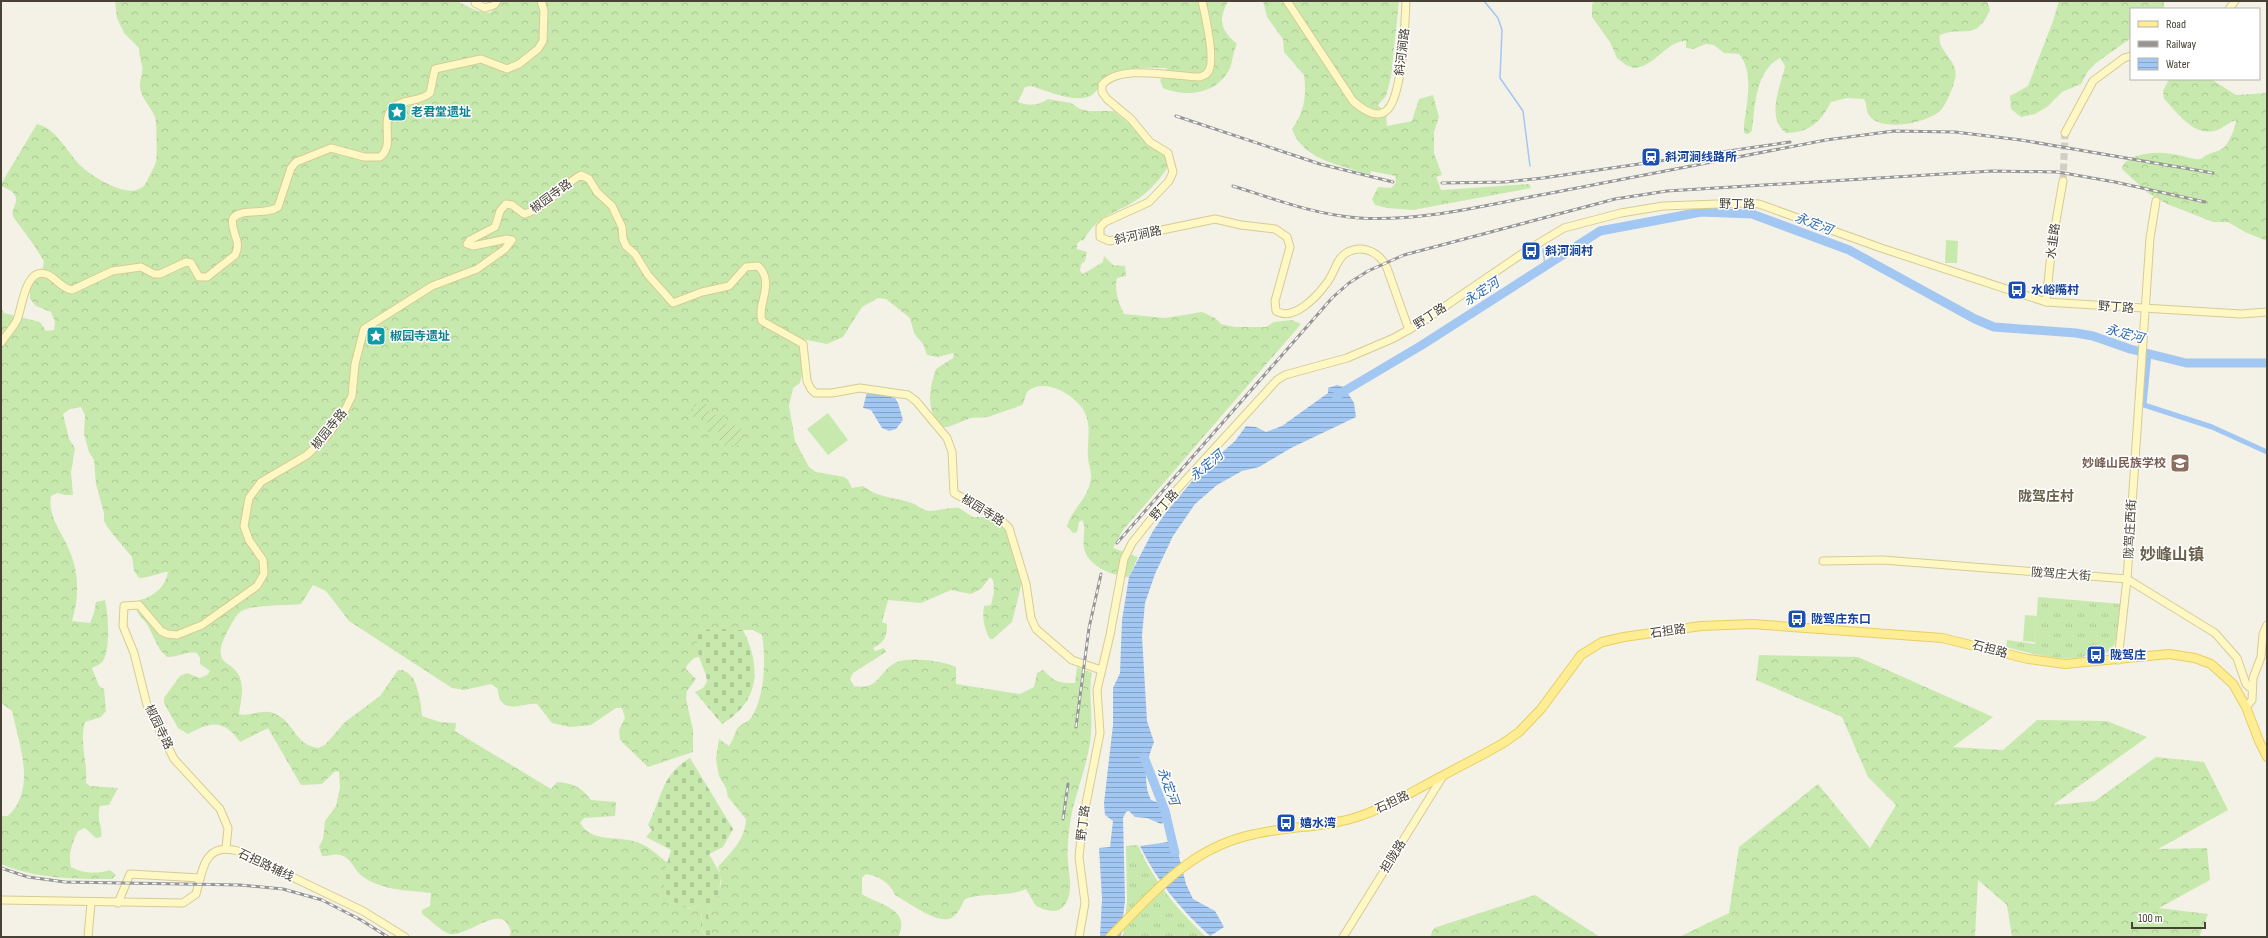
<svg xmlns="http://www.w3.org/2000/svg" width="2268" height="938" font-family="'Sofia Sans Condensed','Noto Sans SC',sans-serif">
  <style>
    .grass { fill: url(#grass-tufts) }
    .forest { fill: url(#forest-crowns) }
    .cemetery { fill: url(#cemetery-stones) }
    .garden { fill: url(#garden-furrows) }
    .pitch { fill: #c8e9ae }
    .water { fill: url(#water-rules) }
    .lines { fill: none; stroke-linecap: round; stroke-linejoin: round }
    .stream { stroke: #a1c7f2; stroke-width: 1.5 }
    .canal { stroke: #a1c7f2; stroke-width: 5 }
    .river { stroke: #a1c7f2; stroke-width: 9 }
    .secondary-tunnel { stroke: #d1cec3; stroke-width: 7; stroke-dasharray: 7 3.5; stroke-linecap: butt }
    .secondary-casing { stroke: #d5cc95; stroke-width: 9 }
    .primary-casing { stroke: #e7cf61; stroke-width: 10 }
    .secondary { stroke: #fff8c5; stroke-width: 7 }
    .primary { stroke: #ffed94; stroke-width: 8 }
    .rail-casing { stroke: #969696; stroke-width: 3 }
    .rail { stroke: #fff; stroke-width: 1.5; stroke-dasharray: 4.5; stroke-linecap: butt }
    .labels { text-anchor: middle; stroke-width: 3; stroke-linejoin: round; paint-order: stroke }
    .street-label { font-size: 12px; fill: #474235; stroke: #fff }
    .culture-label { font-size: 12px; font-weight: bold; fill: #0d838f; stroke: #fff; text-anchor: start }
    .transit-label { font-size: 12px; font-weight: bold; fill: #164399; stroke: #fff; text-anchor: start }
    .education-label { font-size: 12px; font-weight: bold; fill: #785e54; stroke: #fff; text-anchor: end }
    .water-label { font-size: 13px; font-style: italic; fill: #2b6bb6; stroke: #fff }
    .quarter-label { font-size: 14px; font-weight: bold; fill: #6a624c; stroke: #fff }
    .district-label { font-size: 16px; font-weight: bold; fill: #6a624c; stroke: #fff }
  </style>
  <defs>
    <pattern id="grass-tufts" width="24" height="20" patternUnits="userSpaceOnUse"><rect width="24" height="20" fill="#c8e9ae"/><path d="M3 7l-1-3M5 7V3M7 7l1-3M15 17l-1-3M17 17v-4M19 17l1-3" fill="none" stroke="#adc996"/></pattern>
    <pattern id="forest-crowns" width="20" height="18" patternUnits="userSpaceOnUse"><rect width="20" height="18" fill="#c8e9ae"/><path d="M2 6a3 3 0 1 1 6 0M12 15a3 3 0 1 1 6 0" fill="none" stroke="#adc996"/></pattern>
    <pattern id="cemetery-stones" width="16" height="16" patternUnits="userSpaceOnUse"><rect width="16" height="16" fill="#c8e9ae"/><path d="M2 7V4a2 2 0 0 1 4 0v3zM10 15v-3a2 2 0 0 1 4 0v3z" fill="#adc996"/></pattern>
    <pattern id="garden-furrows" width="10" height="10" patternUnits="userSpaceOnUse"><rect width="10" height="10" fill="#c8e9ae"/><path d="M-1 1l2-2M0 10L10 0M9 11l2-2" fill="none" stroke="#adc996"/></pattern>
    <pattern id="water-rules" width="6" height="5" patternUnits="userSpaceOnUse"><rect width="6" height="5" fill="#a1c7f2"/><path d="M0 2.5h6" fill="none" stroke="#85a3c5"/></pattern>
  </defs>
  <rect width="100%" height="100%" fill="#f4f1e7"/>
  <g class="grass">
    <path d="M2038 597 2122 604C2119 618 2120 645 2107 653L2104 651 2092 652C2076 667 2026 652 2006 647L2007 640 2035 644Z"/>
    <path d="M1138 845C1153 881 1178 910 1206 937H1123L1127 902 1126 846Z"/>
  </g>
  <g class="forest">
    <path d="M115 1H457L475 10 490 13 502 1H1228C1218 21 1220 29 1237 44 1233 52 1233 60 1230 68 1218 94 1187 98 1163 88L1160 80 1164 77 1167 68C1147 68 1120 65 1105 79 1099 85 1097 94 1088 97 1071 102 1048 91 1031 86L1025 87 1018 102C1030 106 1038 106 1048 99L1071 103 1080 109 1089 111H1114L1134 128 1149 145 1162 151 1167 160V168C1161 178 1151 189 1142 196 1118 215 1101 210 1083 241L1081 240 1077 244V249L1087 252 1085 261 1081 264 1080 271 1083 274 1103 262 1104 256 1113 265 1125 266 1126 276 1117 278C1114 291 1119 303 1124 314L1165 318 1202 312 1215 318 1221 324 1235 327H1266L1274 322 1292 320 1301 324 1123 530 1113 548 1138 557 1129 577C1113 576 1087 566 1084 548 1082 539 1087 527 1082 520L1079 522 1077 532 1073 533 1067 526C1073 507 1088 500 1091 478 1092 471 1088 464 1088 457 1087 443 1091 429 1086 415 1079 397 1046 376 1028 391 1025 394 1025 401 1022 405L988 417 971 418 948 427H942C925 410 929 389 936 369L953 358 954 353 938 357 927 355 923 344 914 333 910 318 886 299 878 298 862 307 843 337 827 344 802 339V374L800 383 793 388 789 406 795 441 809 467 816 472 844 477 848 480 852 488 863 486C878 498 894 497 912 503 918 505 921 510 929 511 939 511 949 507 959 508L973 517H993L1008 531 1022 582 1012 622 993 639H990C984 627 982 619 984 606L991 605 994 592 993 580 990 577 981 589 971 594 951 590 921 603 888 600 882 622 887 624C887 636 885 642 873 648L875 651 884 648 886 652 853 673 850 679 854 686C880 690 877 673 895 663 909 656 942 661 956 667V684L1020 694 1034 687 1037 673 1043 670C1056 682 1057 683 1075 683L1077 667 1092 673C1088 694 1093 712 1091 733 1089 765 1072 799 1069 831 1068 841 1067 852 1068 862 1069 877 1074 893 1064 906 1057 915 1045 910 1036 906L1026 889C1006 898 985 892 965 899 961 905 960 912 953 917 940 927 908 902 895 895 890 882 878 876 866 874L862 878V894C878 905 912 908 898 937H713C711 931 707 925 708 918 710 898 728 891 718 867 732 851 745 840 746 819L728 797 726 788 719 776 716 759 719 739 729 746C733 741 734 735 737 729 740 724 748 722 751 718 765 698 766 658 762 635L753 630H696L699 657 694 658 687 665 686 669 696 679 687 691 686 699 693 730V752L648 767 620 740 619 730 625 718 622 708H616L591 725 570 727 552 723 537 704C526 702 509 713 500 700 498 696 499 692 497 688L491 684 464 690 452 688 349 621 326 591 313 585 301 604C286 606 251 604 240 612 234 617 231 626 227 632 224 639 219 648 221 655 222 662 229 664 233 668 247 681 241 698 239 714 250 717 261 709 273 713 295 721 293 744 318 748L325 745 345 722 380 696 398 670H403C406 672 411 675 413 678 418 686 422 708 422 716L440 722 456 723 455 731 551 789 557 782C573 783 581 787 591 800L616 802 615 816 584 818 580 823C594 845 618 834 639 843 649 846 659 857 668 863 659 889 665 899 690 909H694L698 903 702 907C703 918 697 929 707 937H509L511 933C504 899 469 937 450 934 441 932 430 919 422 914V910L430 906 431 893C407 890 383 891 362 876 353 869 352 858 340 855 334 853 328 857 322 856L319 847 323 839 325 821 336 806 340 787 339 771 334 772 322 784 301 785 268 728 240 742C224 719 211 721 188 734L178 728 164 703V698L180 676 187 673 200 678 207 675 210 671 200 664V658L197 653C186 651 179 657 167 657L160 650 147 624 139 615 136 609 137 601C153 597 165 588 168 572 160 572 150 578 139 578L134 571 132 557 111 532 104 521V513L96 484 94 460 89 452 84 434 85 415 81 407 70 409 63 414 69 439 75 448 71 472 73 495H65L57 493 51 496C48 515 59 528 67 545 79 570 80 595 72 621L90 623 94 613 96 602 105 600C108 614 111 647 103 661 101 664 96 666 92 668L99 686 104 689 106 711 101 717 85 722C79 744 88 762 86 783L90 786 118 788 109 805 100 806C96 822 103 824 101 837L96 838 85 828 78 831C72 843 68 854 71 867 83 874 97 874 110 870L116 875 112 879C74 879 37 879 1 864V816H8C37 789 19 744 12 711L1 703V308L4 313 40 322 46 331 54 330 55 322 51 312 36 306 30 299V291L26 287 42 272 44 262C36 246 24 232 14 218 7 208 30 197 1 186V184L37 124C58 129 68 155 83 168 95 178 136 205 147 181 149 176 154 168 156 162 157 158 157 122 155 117 151 107 141 98 140 87 139 80 144 73 142 66 141 60 139 55 139 48L124 33 117 18Z"/>
    <path d="M1263 1H1399L1391 77 1386 96 1378 105 1386 114 1387 126 1412 121 1419 99 1433 95 1439 117 1434 132V153L1442 175 1436 177 1441 190 1529 184 1531 188 1413 210 1387 208 1375 205 1372 199 1378 187 1391 188 1396 183 1395 176 1371 171 1370 175C1342 165 1303 161 1292 129 1304 113 1307 95 1304 75L1284 52 1283 39 1267 17Z"/>
    <path d="M1595 1H1987L1990 10C1975 43 1963 25 1940 35 1936 52 1960 60 1955 79 1953 87 1947 103 1941 110 1929 123 1877 134 1868 113 1866 109 1867 104 1864 99L1847 98 1831 102C1821 122 1809 133 1786 133 1765 117 1781 86 1785 66L1780 58C1755 71 1755 106 1752 131L1748 134 1744 133V126C1746 104 1755 73 1739 54L1724 53 1714 45 1706 44 1693 49 1686 48V41C1666 41 1655 67 1634 68L1626 65 1617 58 1610 42 1592 17V4Z"/>
    <polygon points="2059,1 2164,1 2164,9 2131,9 2131,38 2096,63 2088,71 2081,84 2062,92 2047,107 2035,114 2021,117 2011,109 2010,96 2028,86 2053,21"/>
    <path d="M2169 79H2211L2236 95 2267 93V241L2245 232 2228 222H2213L2167 204 2148 193 2122 169C2123 162 2128 160 2134 157 2150 151 2167 152 2183 156 2190 158 2195 160 2201 159 2208 153 2213 153 2220 150 2229 146 2235 128 2236 120 2230 122 2225 126 2220 129 2195 140 2178 113 2164 99L2163 91Z"/>
    <polygon points="1759,655 1858,657 1993,717 1953,747 2003,750 2037,720 2107,721 2147,737 2053,805 2095,801 2156,757 2204,762 2228,810 2158,849 2207,848 2210,880 2159,908 2208,914 2199,937 2012,937 2007,905 1978,880 1975,937 1679,937 1729,913 1739,847 1818,784 1870,848 1896,805 1868,777 1842,717 1756,680"/>
    <polygon points="1535,895 1600,937 1430,937 1434,928"/>
  </g>
  <g class="cemetery">
    <path d="M722 629 743 630C761 666 761 701 722 724L695 692 703 688 707 682 706 675 699 657 695 630Z"/>
    <path d="M690 758 733 829 723 847 709 854 721 875 719 894 710 909 708 916 713 937 706 936C697 926 703 919 702 907L698 903 694 909C688 909 681 906 676 903 655 891 666 869 671 850L646 837 652 830 648 825C662 798 661 775 690 758Z"/>
  </g>
  <polygon class="garden" points="693,404 709,404 709,415 725,415 726,426 741,425 741,445 720,446 719,432 707,432 707,418 693,418"/>
  <g class="pitch">
    <polygon points="1946,240 1958,241 1957,263 1945,263"/>
    <polygon points="828,413 848,440 828,455 807,429"/>
    <polygon points="2025,615 2037,616 2035,642 2023,641"/>
  </g>
  <g class="water">
    <path d="M1337 385 1344 387 1354 403 1356 417 1291 448 1259 467 1242 471 1217 485 1195 504 1173 536 1155 574 1145 603 1142 636 1147 721 1154 742C1147 759 1142 783 1151 800L1167 806 1171 816 1161 824 1147 818 1135 817 1129 811 1126 812 1123 818 1125 900 1121 937H1100L1102 898 1099 848 1110 847 1113 821 1105 815 1104 803 1113 725V688L1120 673 1122 620 1129 577 1153 531 1167 511 1199 473 1235 441 1246 426 1256 427 1266 432 1282 426 1328 393V388Z"/>
    <polygon points="867,392 895,398 898,403 903,420 896,429 889,431 882,428 871,410 863,408"/>
    <path d="M1175 841 1186 884 1193 899 1215 911 1224 927 1210 936C1181 910 1157 881 1140 846Z"/>
  </g>
  <g class="lines">
    <g class="stream">
      <polyline points="1484,1 1498,18 1502,30 1500,78 1523,111 1530,166"/>
      <polyline points="1543,249 1545,266"/>
    </g>
    <polyline class="canal" points="2149,354 2144,405 2212,427 2267,452"/>
    <g class="river">
      <polyline points="1336,396 1422,345 1600,231 1701,212 1752,214 1849,250 1975,319 1994,327 2076,333 2093,336 2130,349 2186,363 2267,363"/>
      <polyline points="1144,757 1165,811 1175,853"/>
    </g>
    <polyline class="secondary-tunnel" points="2063,181 2065,133"/>
    <defs>
      <g id="secondary">
        <polyline points="475,1 475,3 485,8 494,5 497,1"/>
        <path d="M1202 1C1205 14 1216 62 1208 72 1206 75 1203 76 1200 77 1175 77 1120 63 1102 85V92L1107 99 1131 119 1150 142 1168 153 1173 172 1169 181 1149 202 1105 222 1100 227V237L1109 241 1215 219 1241 225 1275 229 1287 237 1290 247 1275 301 1276 311C1294 322 1317 296 1326 284 1334 275 1336 259 1346 253 1353 249 1360 248 1367 250 1377 253 1383 259 1387 268L1409 330"/>
        <path d="M1287 1 1353 101C1361 108 1376 119 1386 111 1403 98 1405 22 1406 1"/>
        <polyline points="2229,9 2235,1"/>
        <polyline points="2065,133 2093,81 2124,58 2131,56"/>
        <polyline points="2046,302 2052,244 2063,181"/>
        <path d="M1 343C6 335 13 328 17 320 22 309 25 267 46 274 56 277 60 288 72 290L112 271 141 267 154 274H160L186 262 191 263 199 277H207L235 255C243 241 229 231 233 218 244 207 265 216 278 207L291 168 296 162 331 148 364 157H380C395 146 381 124 391 110 400 98 419 103 430 93L435 69 481 59 507 69 519 64 538 49 543 41 544 11 541 1"/>
        <polyline points="1823,561 1883,560 2127,579 2215,633 2237,658 2246,684 2252,689"/>
        <polyline points="2118,660 2127,579 2150,238 2156,201"/>
        <polyline points="2246,707 2252,700 2253,678 2261,657 2263,634 2267,625"/>
        <path d="M226 848 228 828 220 809 174 759 147 705 134 653 123 626 124 606 139 605 161 631 167 634 177 635 202 625 257 586 264 574 263 560 249 540 244 526 249 498 261 482 307 455 326 437 343 414 352 396 355 364 364 329 432 286 477 269 505 249 512 240 507 239 473 246 467 244 470 240 495 227 500 211 506 204 512 205 524 214C547 208 561 186 581 175L589 179 597 192 612 206 622 227 623 239 626 246 635 254 648 275 673 303 702 292 729 286 746 267 758 266C776 283 756 305 762 321L803 344 807 381 811 389 815 393H832L860 388 908 395 916 401 947 438 952 452 954 493 998 517 1009 528 1026 584 1031 618 1036 629 1072 660 1101 670"/>
        <path d="M1 900 183 903 196 894C203 869 204 842 238 851L363 911 405 937"/>
        <polyline points="118,903 130,874 200,878"/>
        <polyline points="88,937 91,903"/>
        <polyline points="1079,937 1085,903 1079,857 1083,819 1100,733 1097,690 1110,635 1124,559 1132,543 1160,508 1277,380 1285,375 1347,358 1394,338 1422,322 1529,249 1564,228 1621,213 1663,206 1746,203 1759,204 1881,248 2046,302 2241,314 2267,312"/>
        <polyline points="1343,937 1443,776"/>
      </g>
      <path id="primary" d="M1110 937C1155 892 1190 847 1255 834 1289 826 1323 828 1357 817 1388 807 1415 790 1444 775 1464 764 1485 754 1505 742L1519 732 1541 709 1581 655 1602 642 1624 637 1701 626 1752 624 1942 638 2028 659 2065 664 2169 654 2195 658 2211 664 2233 684 2246 707 2259 741 2267 757"/>
    </defs>
    <use href="#secondary" class="secondary-casing"/>
    <use href="#primary" class="primary-casing"/>
    <use href="#secondary" class="secondary"/>
    <use href="#primary" class="primary"/>
    <defs>
      <g id="rail">
        <polyline points="1176,116 1320,164 1393,182"/>
        <polyline points="1442,183 1505,182 1543,178 1790,142"/>
        <path d="M1233 186C1274 199 1316 215 1359 218 1422 222 1485 205 1546 194 1639 176 1733 158 1826 140L1894 131 1955 132 2021 140 2213 173"/>
        <polyline points="1117,543 1332,298 1349,283 1368,271 1404,255 1615,199 1667,191 1992,171 2058,172 2115,182 2205,202"/>
        <polyline points="1076,727 1089,628 1101,574"/>
        <polyline points="1063,819 1068,784"/>
        <polyline points="1,868 28,877 65,882 240,885 283,889 322,900 361,920 388,937"/>
      </g>
    </defs>
    <use href="#rail" class="rail-casing"/>
    <use href="#rail" class="rail"/>
  </g>
  <defs>
    <symbol id="sight-square" viewBox="-11 -11 22 22"><rect x="-9" y="-9" width="18" height="18" rx="4" fill="#0f9aa8" stroke="#fff"/><path d="M0-6L1.8-2.2L6-1.7L2.9 1.2L3.7 5.4L0 3.3L-3.7 5.4L-2.9 1.2L-6-1.7L-1.8-2.2Z" fill="#fff"/></symbol>
    <symbol id="station-square" viewBox="-11 -11 22 22"><rect x="-9" y="-9" width="18" height="18" rx="4" fill="#1a4fb4" stroke="#fff"/><path d="M-3-6H3Q5-6 5-4V2Q5 4 3 4L4.5 6H3L1.5 4h-3L-3 6H-4.5L-3 4Q-5 4-5 2V-4Q-5-6-3-6ZM-3.5-4v3h7v-3ZM-3.5 1v1.5H-2V1ZM2 1v1.5H3.5V1Z" fill="#fff"/></symbol>
    <symbol id="bus-square" viewBox="-11 -11 22 22"><rect x="-9" y="-9" width="18" height="18" rx="4" fill="#1a4fb4" stroke="#fff"/><path d="M-5-6H5V4H4V6H2V4H-2V6H-4V4H-5ZM-3.5-4V0h7V-4ZM-3.5 1.2v1.5H-2V1.2ZM2 1.2v1.5H3.5V1.2Z" fill="#fff"/></symbol>
    <symbol id="school-square" viewBox="-11 -11 22 22"><rect x="-9" y="-9" width="18" height="18" rx="4" fill="#8d6e63" stroke="#fff"/><path d="M0-5L7-2L0 1L-7-2ZM-4 1L0 2.5L4 1V4Q0 6-4 4Z" fill="#fff"/></symbol>
  </defs>
  <g fill-rule="evenodd">
    <use href="#sight-square" x="386" y="101" width="22" height="22"/>
    <use href="#station-square" x="1640" y="146" width="22" height="22"/>
    <use href="#bus-square" x="1520" y="240" width="22" height="22"/>
    <use href="#bus-square" x="2006" y="279" width="22" height="22"/>
    <use href="#sight-square" x="365" y="325" width="22" height="22"/>
    <use href="#school-square" x="2169" y="452" width="22" height="22"/>
    <use href="#bus-square" x="1786" y="608" width="22" height="22"/>
    <use href="#bus-square" x="2085" y="644" width="22" height="22"/>
    <use href="#bus-square" x="1275" y="812" width="22" height="22"/>
  </g>
  <g class="labels">
    <g class="street-label">
      <text transform="translate(1402 52) rotate(-83)" y="4">斜河涧路</text>
      <text transform="translate(551 196) rotate(-36)" y="4">椒园寺路</text>
      <text transform="translate(1737 204) rotate(1)" y="4">野丁路</text>
      <text transform="translate(1138 235) rotate(-12)" y="4">斜河涧路</text>
      <text transform="translate(2053 241) rotate(-82)" y="4">水韭路</text>
      <text transform="translate(2116 307) rotate(4)" y="4">野丁路</text>
      <text transform="translate(1430 316) rotate(-33)" y="4">野丁路</text>
      <text transform="translate(329 429) rotate(-51)" y="4">椒园寺路</text>
      <text transform="translate(1164 505) rotate(-49)" y="4">野丁路</text>
      <text transform="translate(983 510) rotate(32)" y="4">椒园寺路</text>
      <text transform="translate(2130 529) rotate(-87)" y="4">陇驾庄西街</text>
      <text transform="translate(2061 574) rotate(4)" y="4">陇驾庄大街</text>
      <text transform="translate(1668 631) rotate(-8)" y="4">石担路</text>
      <text transform="translate(1990 649) rotate(15)" y="4">石担路</text>
      <text transform="translate(159 727) rotate(64)" y="4">椒园寺路</text>
      <text transform="translate(1392 802) rotate(-25)" y="4">石担路</text>
      <text transform="translate(1083 823) rotate(-83)" y="4">野丁路</text>
      <text transform="translate(1393 856) rotate(-58)" y="4">担陇路</text>
      <text transform="translate(266 865) rotate(25)" y="4">石担路辅线</text>
    </g>
    <g class="culture-label">
      <text x="411" y="116">老君堂遗址</text>
      <text x="390" y="340">椒园寺遗址</text>
    </g>
    <g class="transit-label">
      <text x="1665" y="161">斜河涧线路所</text>
      <text x="1545" y="255">斜河涧村</text>
      <text x="2031" y="294">水峪嘴村</text>
      <text x="1811" y="623">陇驾庄东口</text>
      <text x="2110" y="659">陇驾庄</text>
      <text x="1300" y="827">嬉水湾</text>
    </g>
    <g class="education-label">
      <text x="2166" y="467">妙峰山民族学校</text>
    </g>
    <g class="water-label">
      <text transform="translate(1814 223) rotate(21)" y="5">永定河</text>
      <text transform="translate(1481 291) rotate(-33)" y="5">永定河</text>
      <text transform="translate(2125 333) rotate(15)" y="5">永定河</text>
      <text transform="translate(1206 465) rotate(-40)" y="5">永定河</text>
      <text transform="translate(1169 786) rotate(70)" y="5">永定河</text>
    </g>
    <g class="quarter-label">
      <text x="2046" y="501">陇驾庄村</text>
    </g>
    <g class="district-label">
      <text x="2172" y="560">妙峰山镇</text>
    </g>
  </g>
  <rect width="2268" height="938" fill="none" stroke="#474235" stroke-width="4"/>
  <rect x="2130" y="8" width="130" height="72" fill="#ffffff" stroke="#b5b3ae"/>
  <rect x="2138" y="21" width="20" height="6" fill="#ffed94" stroke="#b5b3ae"/>
  <text x="2166" y="28" font-size="12" fill="#474235">Road</text>
  <rect x="2138" y="41" width="20" height="6" fill="#969696" stroke="#b5b3ae"/>
  <text x="2166" y="48" font-size="12" fill="#474235">Railway</text>
  <rect x="2138" y="58" width="20" height="12" fill="url(#water-rules)" stroke="#b5b3ae"/>
  <text x="2166" y="68" font-size="12" fill="#474235">Water</text>
  <path d="M2132 922v6h73v-6" fill="none" stroke="#474235" stroke-width="2"/>
  <text x="2138" y="922" font-size="12" fill="#474235" stroke="#ffffff" stroke-width="3" paint-order="stroke">100 m</text>
</svg>
